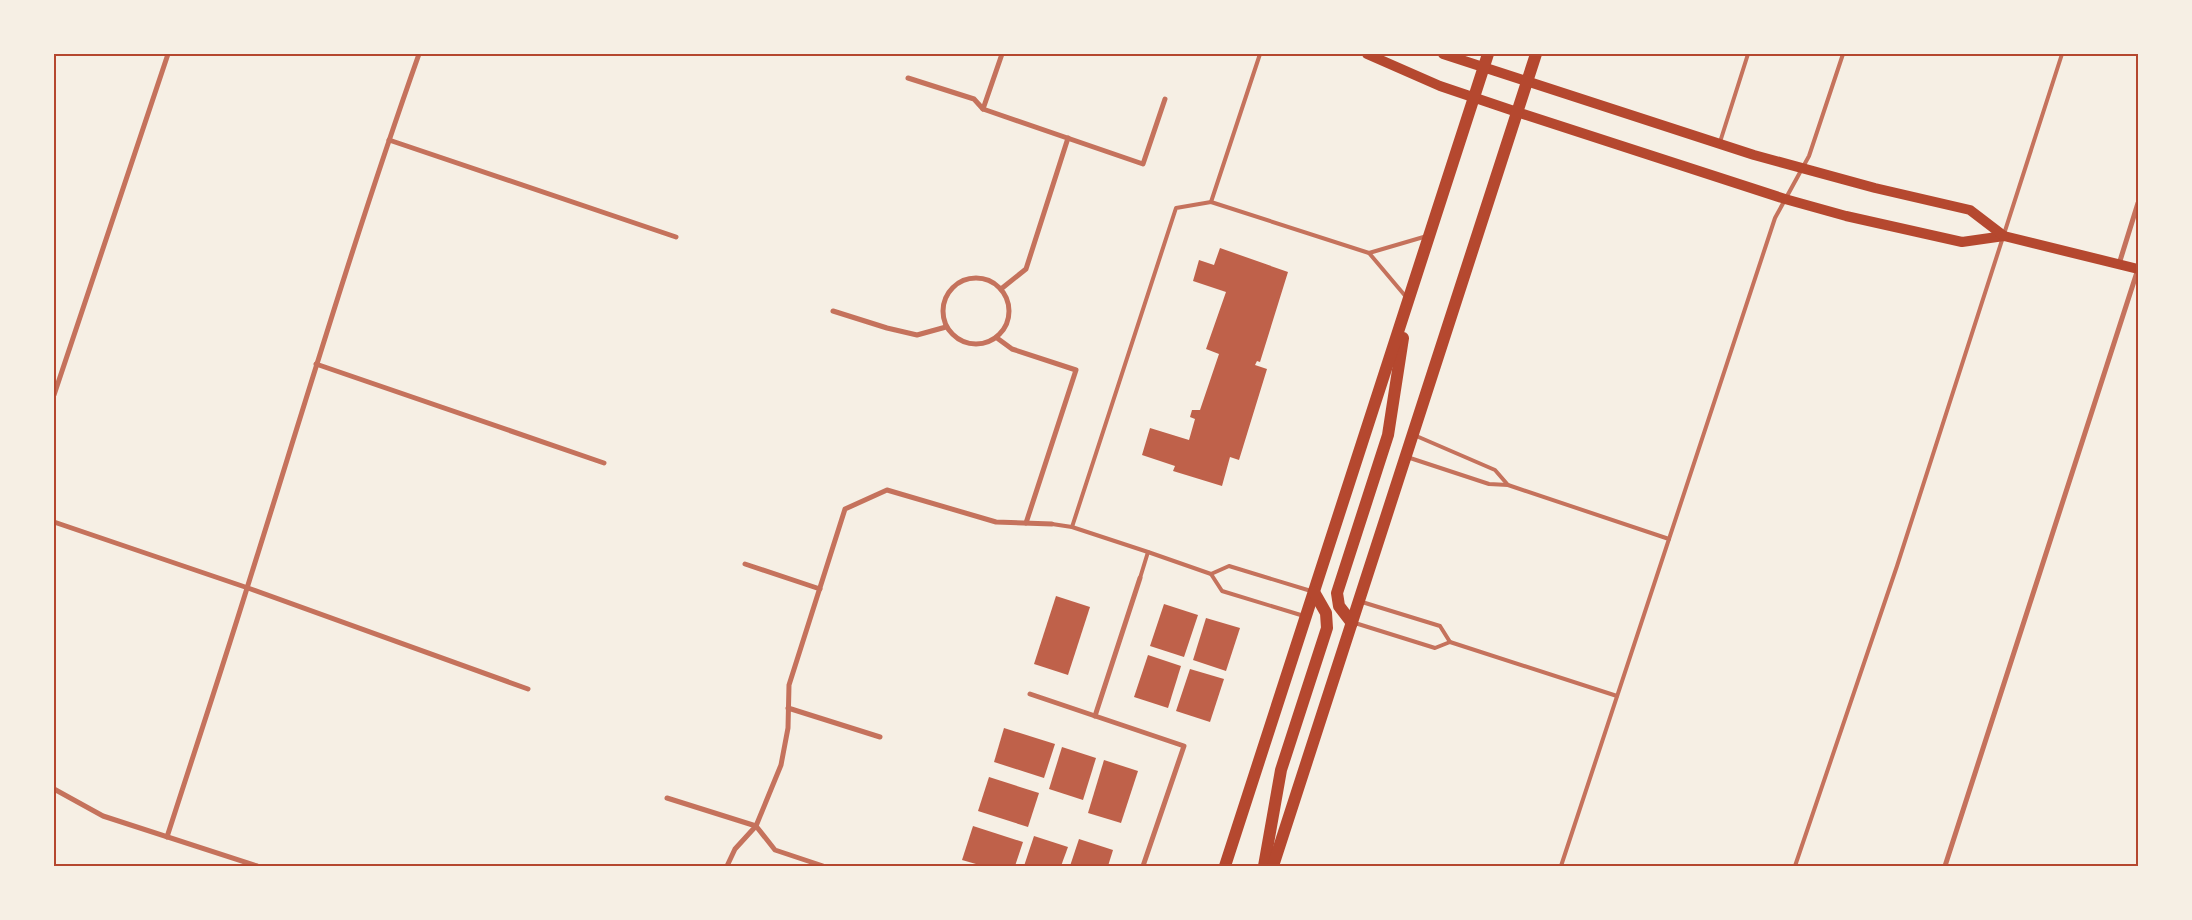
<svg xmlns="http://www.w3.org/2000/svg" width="2192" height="920" font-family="'Source Sans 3',sans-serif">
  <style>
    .building { fill: #bf614a }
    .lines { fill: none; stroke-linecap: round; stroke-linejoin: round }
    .service { stroke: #c5725c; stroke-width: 4 }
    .minor { stroke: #c5725c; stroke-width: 5 }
    .secondary { stroke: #b5482f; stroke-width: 10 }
    .primary { stroke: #b5482f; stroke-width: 12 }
    .neatline { fill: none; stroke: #b5482f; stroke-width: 2 }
  </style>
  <rect width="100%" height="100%" fill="#f6efe4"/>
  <g class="building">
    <polygon points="1220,248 1288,272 1260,362 1257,361 1255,365 1267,369 1239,460 1230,457 1222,486 1173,471 1175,466 1142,455 1150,428 1189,440 1195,419 1190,417 1192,410 1200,410 1219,354 1206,349 1226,292 1193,281 1199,260 1214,265"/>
    <polygon points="1056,596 1090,607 1068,675 1034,664"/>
    <polygon points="1164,604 1198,615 1184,657 1150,646"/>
    <polygon points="1206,618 1240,628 1226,671 1193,660"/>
    <polygon points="1148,655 1181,666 1168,708 1134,697"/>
    <polygon points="1190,669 1224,679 1210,722 1176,711"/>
    <polygon points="1004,728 1055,744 1044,778 994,762"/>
    <polygon points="1062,747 1096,758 1083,800 1049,789"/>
    <polygon points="1104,760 1138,771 1121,823 1088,813"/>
    <polygon points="989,777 1039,793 1028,827 978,811"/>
    <polygon points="973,826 1023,842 1015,866 983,866 962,860"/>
    <polygon points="1034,836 1068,847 1061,866 1024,866"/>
    <polygon points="1079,839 1113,850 1108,866 1070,866"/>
  </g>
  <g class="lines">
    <g class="service">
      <polyline points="1720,142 1748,54"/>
      <polyline points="1211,202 1369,253 1407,298"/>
      <polyline points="1369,253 1427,236"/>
      <polyline points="1414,435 1495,470 1508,485"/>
      <polyline points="1407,457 1489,484 1508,485 1669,539"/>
      <polyline points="1052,524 1072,527 1148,552"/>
      <polyline points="1072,527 1176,208 1211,202 1260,54"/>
      <polyline points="1211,574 1229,566 1311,591"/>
      <polyline points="1140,578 1148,552 1211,574 1222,591 1304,616"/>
      <polyline points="1362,602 1440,626 1450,642"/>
      <polyline points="1355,623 1435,648 1450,642 1617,696"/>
      <polyline points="1561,866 1775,218 1809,156 1843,54"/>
      <polyline points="1795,866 1897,566 2062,54"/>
    </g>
    <g class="minor">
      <polyline points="908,78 974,99 983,109 1002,54"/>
      <polyline points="983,109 1143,164 1165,99"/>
      <polyline points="389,140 676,237"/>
      <polyline points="2119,264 2138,203"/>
      <circle cx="976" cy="311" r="33"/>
      <polyline points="1001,289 1026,269 1068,138"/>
      <polyline points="833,311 887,328 917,335 946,327"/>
      <polyline points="997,338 1012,349 1076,370 1026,523"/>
      <polyline points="316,364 604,463"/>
      <polyline points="54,395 168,54"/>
      <polyline points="54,522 248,588 528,689"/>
      <polyline points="745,564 820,589"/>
      <polyline points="1030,694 1184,746 1143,866"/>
      <polyline points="788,708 880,737"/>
      <polyline points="1095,716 1140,578"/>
      <polyline points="54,789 103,816 257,866"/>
      <polyline points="667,798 756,826 735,849 727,866"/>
      <path d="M167 837C194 753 222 669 248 585 304 407 357 229 419 54"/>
      <polyline points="823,866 775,850 756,826 781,765 788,728 789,685 845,509 887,490 996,522 1052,524"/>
      <polyline points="1945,866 2138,269"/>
    </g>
    <g class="secondary">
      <polyline points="1367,54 1440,86 1517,112 1785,199 1846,216 1962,242 2004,236 2138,269"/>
      <polyline points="1443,54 1754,155 1875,188 1970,210 2004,236"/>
    </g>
    <g class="primary">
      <polyline points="1352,623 1339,606 1337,593 1388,435 1403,338"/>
      <polyline points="1225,866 1488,54"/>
      <polyline points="1264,866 1281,770 1327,628 1326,613 1314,592"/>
      <polyline points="1273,866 1536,54"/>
    </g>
  </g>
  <rect width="2192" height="920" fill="none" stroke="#f6efe4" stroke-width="110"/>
  <rect x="55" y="55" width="2082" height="810" class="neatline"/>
</svg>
